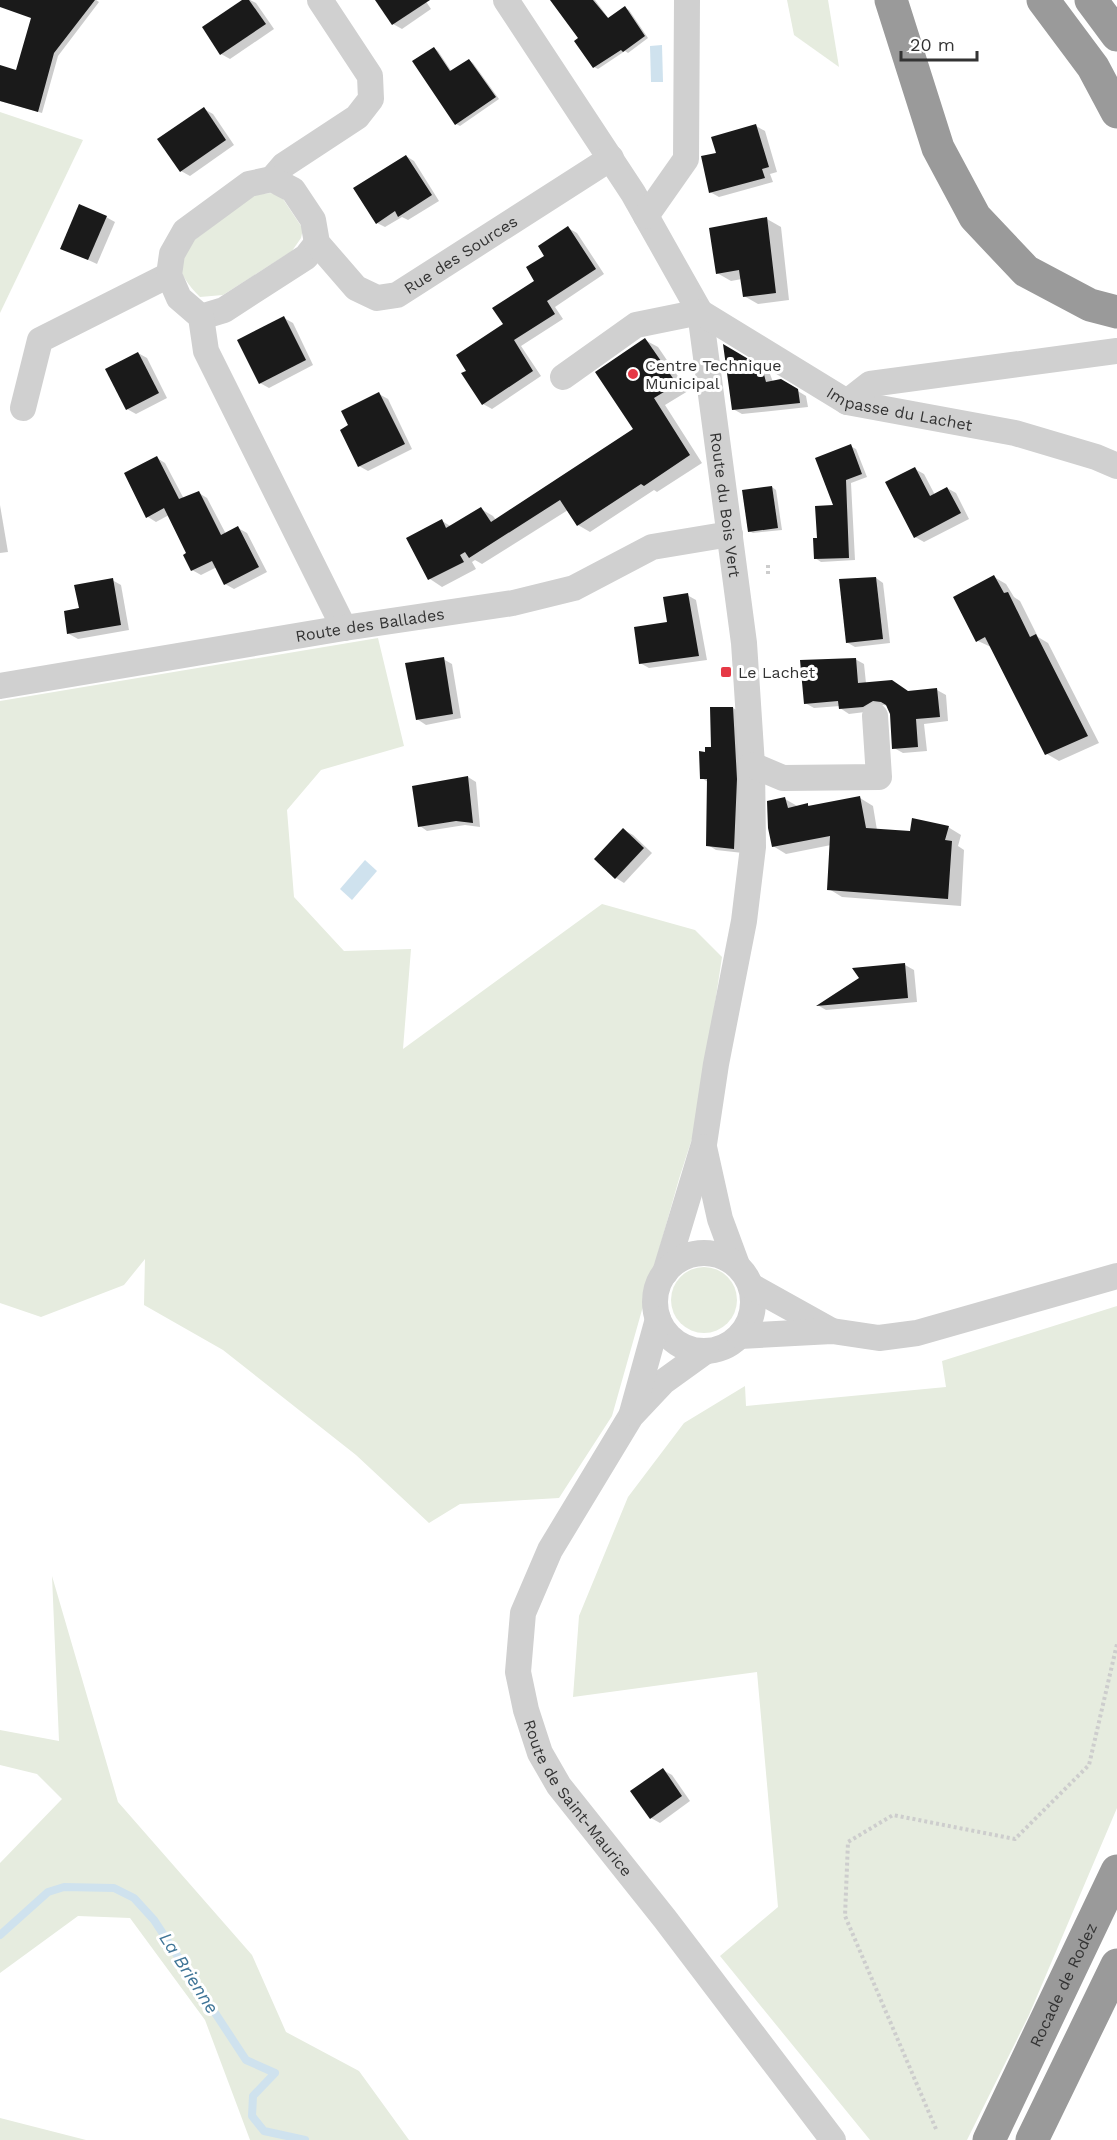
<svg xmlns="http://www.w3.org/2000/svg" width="1117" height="2140" font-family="'Work Sans',sans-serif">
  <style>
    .green { fill: #e6ecdf }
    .water { fill: #cfe2ee }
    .shadow { fill: #0003 }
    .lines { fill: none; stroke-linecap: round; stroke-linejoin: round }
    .stream { stroke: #cfe2ee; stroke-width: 8 }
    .building { fill: #1a1a1a }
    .path { stroke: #cdcdcd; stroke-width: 4; stroke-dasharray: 3 3; stroke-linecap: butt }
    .minor { stroke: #d0d0d0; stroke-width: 26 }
    .highway { stroke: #9a9a9a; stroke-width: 33 }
    .poi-dot { fill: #e63946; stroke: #fff; stroke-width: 2 }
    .labels { text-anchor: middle; stroke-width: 6; stroke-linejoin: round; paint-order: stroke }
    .street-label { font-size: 16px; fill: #333; stroke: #fff }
    .poi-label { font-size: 16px; fill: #333; stroke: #fff; text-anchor: start }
    .water-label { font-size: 18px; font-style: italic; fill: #3f7597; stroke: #fff }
  </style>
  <rect width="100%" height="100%" fill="#fff"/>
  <g class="green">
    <polygon points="787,0 828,0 839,67 794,35"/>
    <polygon points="0,112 83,140 0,313"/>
    <path d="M270 193 281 196 303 229 301 238 292 251 223 295 200 297C187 284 176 271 180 251L253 195Z"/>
    <polygon points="378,638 404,746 321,770 287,810 294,897 344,951 411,949 403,1049 602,904 695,930 722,957 697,1123 679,1179 612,1416 559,1498 460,1504 429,1523 356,1455 223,1350 144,1305 145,1259 124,1285 41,1317 0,1303 0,701"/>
    <circle cx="704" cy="1300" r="33"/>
    <polygon points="1117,1306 1117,1808 1029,2015 967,2140 870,2140 720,1956 778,1907 757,1672 573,1697 579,1616 628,1497 684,1423 745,1386 746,1406 946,1387 942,1361"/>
    <polygon points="52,1576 118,1802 252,1955 286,2032 359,2071 409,2140 250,2140 205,2020 130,1918 78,1916 0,1973 0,1863 62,1799 37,1774 0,1765 0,1730 59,1741"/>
    <polygon points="0,2118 86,2140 0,2140"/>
  </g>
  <g class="water">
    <polygon points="662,45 663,82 651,82 650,46"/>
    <polygon points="365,860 377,871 352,900 340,889"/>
  </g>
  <g class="shadow">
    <polygon points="20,0 96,0 99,2 58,56 42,113 0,101 0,67 17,72 32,18"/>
    <polygon points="244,0 250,0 256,3 274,29 230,59 221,54"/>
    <polygon points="377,0 425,0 431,9 402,29 393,24"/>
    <polygon points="562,0 595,0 609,19 625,8 629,10 648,38 628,53 625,51 598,69 594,67"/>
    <polygon points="434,48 438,51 452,72 469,60 473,63 499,99 460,126 456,124"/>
    <polygon points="204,109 213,114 234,145 190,176 181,171"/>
    <polygon points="756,126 765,131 777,172 770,174 773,182 719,197 710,192 718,154"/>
    <polygon points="406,156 414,161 439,201 408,220 402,217 385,227 377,223"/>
    <polygon points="106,217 115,222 97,264 62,248"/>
    <polygon points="767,219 781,227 789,300 758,304 744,296 742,279 731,281 717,273"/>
    <polygon points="568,228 577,233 604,274 555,307 563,319 521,346 541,376 492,409 483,404 505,325 536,281 546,256"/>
    <polygon points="284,318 293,323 313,365 269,388 260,383"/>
    <polygon points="645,340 658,347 688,391 665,405 702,463 657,492 654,490 590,532 578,525 568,510 482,564 475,560 472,562 476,569 442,587 430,579 408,538 442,521 452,527 481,509 493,516 496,520 635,429"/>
    <polygon points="725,347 770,374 773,382 780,380 806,396 808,407 742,414 733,409"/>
    <polygon points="138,353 147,358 167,398 136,414 127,409"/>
    <polygon points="379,394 388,399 412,449 368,471 359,466 350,426"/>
    <polygon points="850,446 856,449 867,477 851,483 855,560 821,562 815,558 818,539 835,506"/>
    <polygon points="157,458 165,463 184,499 199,493 207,498 226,534 238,528 247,533 267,572 234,589 225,584 217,567 201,575 192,570 188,553 169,515 156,522 148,517"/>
    <polygon points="915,469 924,474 935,495 947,488 956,493 969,519 924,542 915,537"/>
    <polygon points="772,487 776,490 782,530 753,533 749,531"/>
    <polygon points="0,505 8,552 0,553"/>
    <polygon points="994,577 1006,584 1014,597 1020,601 1038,637 1048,643 1099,743 1059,761 1047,754 991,647 978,641"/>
    <polygon points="876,578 883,583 890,643 855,647 848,643"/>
    <polygon points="112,580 121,585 129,630 78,639 69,634 81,610"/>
    <polygon points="687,595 696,600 707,660 649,668 640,663"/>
    <polygon points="443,659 452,664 461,718 426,725 417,719"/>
    <polygon points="855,659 864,664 866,683 909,693 937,690 946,695 948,721 924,724 927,751 903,753 894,748 891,714 888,706 883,705 873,711 849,714 840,708 840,706 814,708 805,703"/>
    <polygon points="733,708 742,713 743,853 716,850 708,845 709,783 702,778 713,749"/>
    <polygon points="468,777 476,782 480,827 465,825 427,831 420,826"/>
    <polygon points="860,798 873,806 877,830 911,833 948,827 961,835 958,846 964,850 961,906 842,897 829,889 831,845 786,854 773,846 785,799 799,807 808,805 811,807"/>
    <polygon points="624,830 633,835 652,853 624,883 616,878"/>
    <polygon points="905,965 914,970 917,1002 826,1010 819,1006"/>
    <polygon points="663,1770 672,1775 690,1801 660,1823 651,1818"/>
  </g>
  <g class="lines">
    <polyline class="stream" points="0,1935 48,1892 64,1887 114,1888 134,1898 154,1920 246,2060 275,2073 253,2096 252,2116 264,2131 305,2140"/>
  </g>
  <g class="building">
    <polygon points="0,0 95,0 54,53 38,112 0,101 0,65 16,70 31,18 0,7"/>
    <polygon points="242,0 249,0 266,24 220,55 202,27"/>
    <polygon points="375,0 430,0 392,25"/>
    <polygon points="550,0 593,0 608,18 625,6 645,36 623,52 621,50 593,68 574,41 578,38"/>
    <polygon points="434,47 450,71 469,59 496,97 455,125 412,61"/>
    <polygon points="204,107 226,140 180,172 157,139"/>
    <polygon points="756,124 769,167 762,169 765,178 709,193 701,156 716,153 711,137"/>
    <polygon points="406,155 432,195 398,217 395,211 376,224 353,188"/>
    <polygon points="79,204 107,216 88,260 60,249"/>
    <polygon points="767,217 776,293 743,297 739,270 716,274 709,228"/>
    <polygon points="568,226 596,269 547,301 555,314 514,340 533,371 482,405 461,373 466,371 456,355 503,324 492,308 534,281 526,267 544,256 538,246"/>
    <polygon points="284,316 306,360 259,384 237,340"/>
    <polygon points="645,338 677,384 654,398 690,455 644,486 641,484 577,526 560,500 469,558 465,552 460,555 464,562 428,580 406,538 442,519 446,528 481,507 491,522 633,429 595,372"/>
    <polygon points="723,344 762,367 766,382 781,379 798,389 800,403 732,410"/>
    <polygon points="138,352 159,393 126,410 105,369"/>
    <polygon points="379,392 405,444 358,467 340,430 348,425 341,411"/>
    <polygon points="851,444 862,474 846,480 849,558 814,559 813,538 817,538 815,506 833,505 815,458"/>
    <polygon points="157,456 179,499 199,491 221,535 238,526 259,567 224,585 212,561 191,571 183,555 186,553 164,508 146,518 124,473"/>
    <polygon points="915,467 930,496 947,487 961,513 914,538 885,482"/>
    <polygon points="772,486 778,528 748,532 742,490"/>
    <polygon points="994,575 1004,593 1008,592 1030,637 1036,634 1088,736 1045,755 985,637 976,642 953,597"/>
    <polygon points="876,577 883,639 846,643 839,579"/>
    <polygon points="113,578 121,625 67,634 64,611 79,608 74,585"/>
    <polygon points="688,593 699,656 639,664 634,627 667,622 663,597"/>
    <polygon points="444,657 453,714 416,720 405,663"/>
    <polygon points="856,658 858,683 892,680 908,691 937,688 940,717 916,719 918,747 892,749 890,714 886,705 881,702 873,701 863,707 839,709 838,701 804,704 800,660"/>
    <polygon points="710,707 733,707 737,779 734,849 706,846 707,779 700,779 699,751 705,752 705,747 711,747"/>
    <polygon points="468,776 473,823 456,821 418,827 412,786"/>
    <polygon points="860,796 866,828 910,831 912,818 949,826 945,840 952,841 948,899 827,890 830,836 772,847 768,828 767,801 785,797 788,808 808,803 808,806"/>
    <polygon points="623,828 644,848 615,879 594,859"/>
    <polygon points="905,963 908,998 816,1006 859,978 852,968"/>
    <polygon points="663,1768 682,1796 650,1819 630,1791"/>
  </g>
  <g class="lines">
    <g class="path">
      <polyline points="768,565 768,574"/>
      <polyline points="936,2129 845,1916 848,1842 893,1815 1015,1839 1089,1765 1117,1644"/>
    </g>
    <g class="minor">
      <path id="s1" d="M506 0 633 193 700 312 744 643 752 765 753 847 744 921 716 1064 704 1144 665 1273"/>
      <polyline points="272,179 284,165 357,117 371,99 370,76 320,0"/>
      <polyline points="646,216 686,159 687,0"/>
      <polyline points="201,317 224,310 306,257 317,243"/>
      <path id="s2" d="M563 377 636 325 700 312 847 402 1015 433 1096 457 1117 466"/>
      <polyline points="847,402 870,384 1117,351"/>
      <polyline points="23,408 40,340 169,275"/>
      <path id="s3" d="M344 628 206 351 201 317 179 298 169 275 172 254 185 231 249 184 272 179 293 190 313 220 317 243 356 288 377 298 397 295 611 158"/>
      <path id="s4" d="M0 686 344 628 513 603 574 588 652 547 730 534"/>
      <polyline points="752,765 783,778 879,777 875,716"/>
      <polyline points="704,1147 720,1219 737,1265"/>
      <circle cx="704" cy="1302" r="49"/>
      <polyline points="751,1286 832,1331"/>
      <polyline points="740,1336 832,1331 879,1338 917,1333 1117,1276"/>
      <path id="s5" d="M706 1351 663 1382 631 1416 550 1550 523 1613 518 1672 526 1710 540 1753 559 1786 665 1919 833 2140"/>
      <polyline points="632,1413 658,1319"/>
    </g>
    <g class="highway">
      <polyline points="891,0 938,148 975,217 1026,271 1090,305 1117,312"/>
      <polyline points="1043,0 1093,67 1117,112"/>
      <polyline points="1091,0 1117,35"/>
      <path id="s6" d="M989 2140 1117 1871"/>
      <polyline points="1032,2140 1117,1965"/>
    </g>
  </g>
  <g class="poi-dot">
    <circle cx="633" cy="374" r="6"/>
    <rect x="720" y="666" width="12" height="12" rx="3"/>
  </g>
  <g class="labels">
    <g class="street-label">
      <text dy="6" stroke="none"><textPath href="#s3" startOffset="810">Rue des Sources</textPath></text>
      <text dy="6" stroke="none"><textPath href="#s2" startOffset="380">Impasse du Lachet</textPath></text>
      <text dy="6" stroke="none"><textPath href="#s1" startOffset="562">Route du Bois Vert</textPath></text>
      <text dy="6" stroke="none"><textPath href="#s4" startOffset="375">Route des Ballades</textPath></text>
      <text dy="6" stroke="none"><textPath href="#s5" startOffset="526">Route de Saint-Maurice</textPath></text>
      <text dy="6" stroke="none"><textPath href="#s6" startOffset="172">Rocade de Rodez</textPath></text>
    </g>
    <g class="poi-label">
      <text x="645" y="371">Centre Technique<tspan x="645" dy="18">Municipal</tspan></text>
      <text x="738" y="678">Le Lachet</text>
    </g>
    <g class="water-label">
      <text transform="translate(189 1973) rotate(57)" y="6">La Brienne</text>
    </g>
  </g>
  <path d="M901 51v9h76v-9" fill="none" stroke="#333333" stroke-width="3"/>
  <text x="910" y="51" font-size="18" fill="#333333" stroke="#ffffff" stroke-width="4.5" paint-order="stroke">20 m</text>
</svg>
